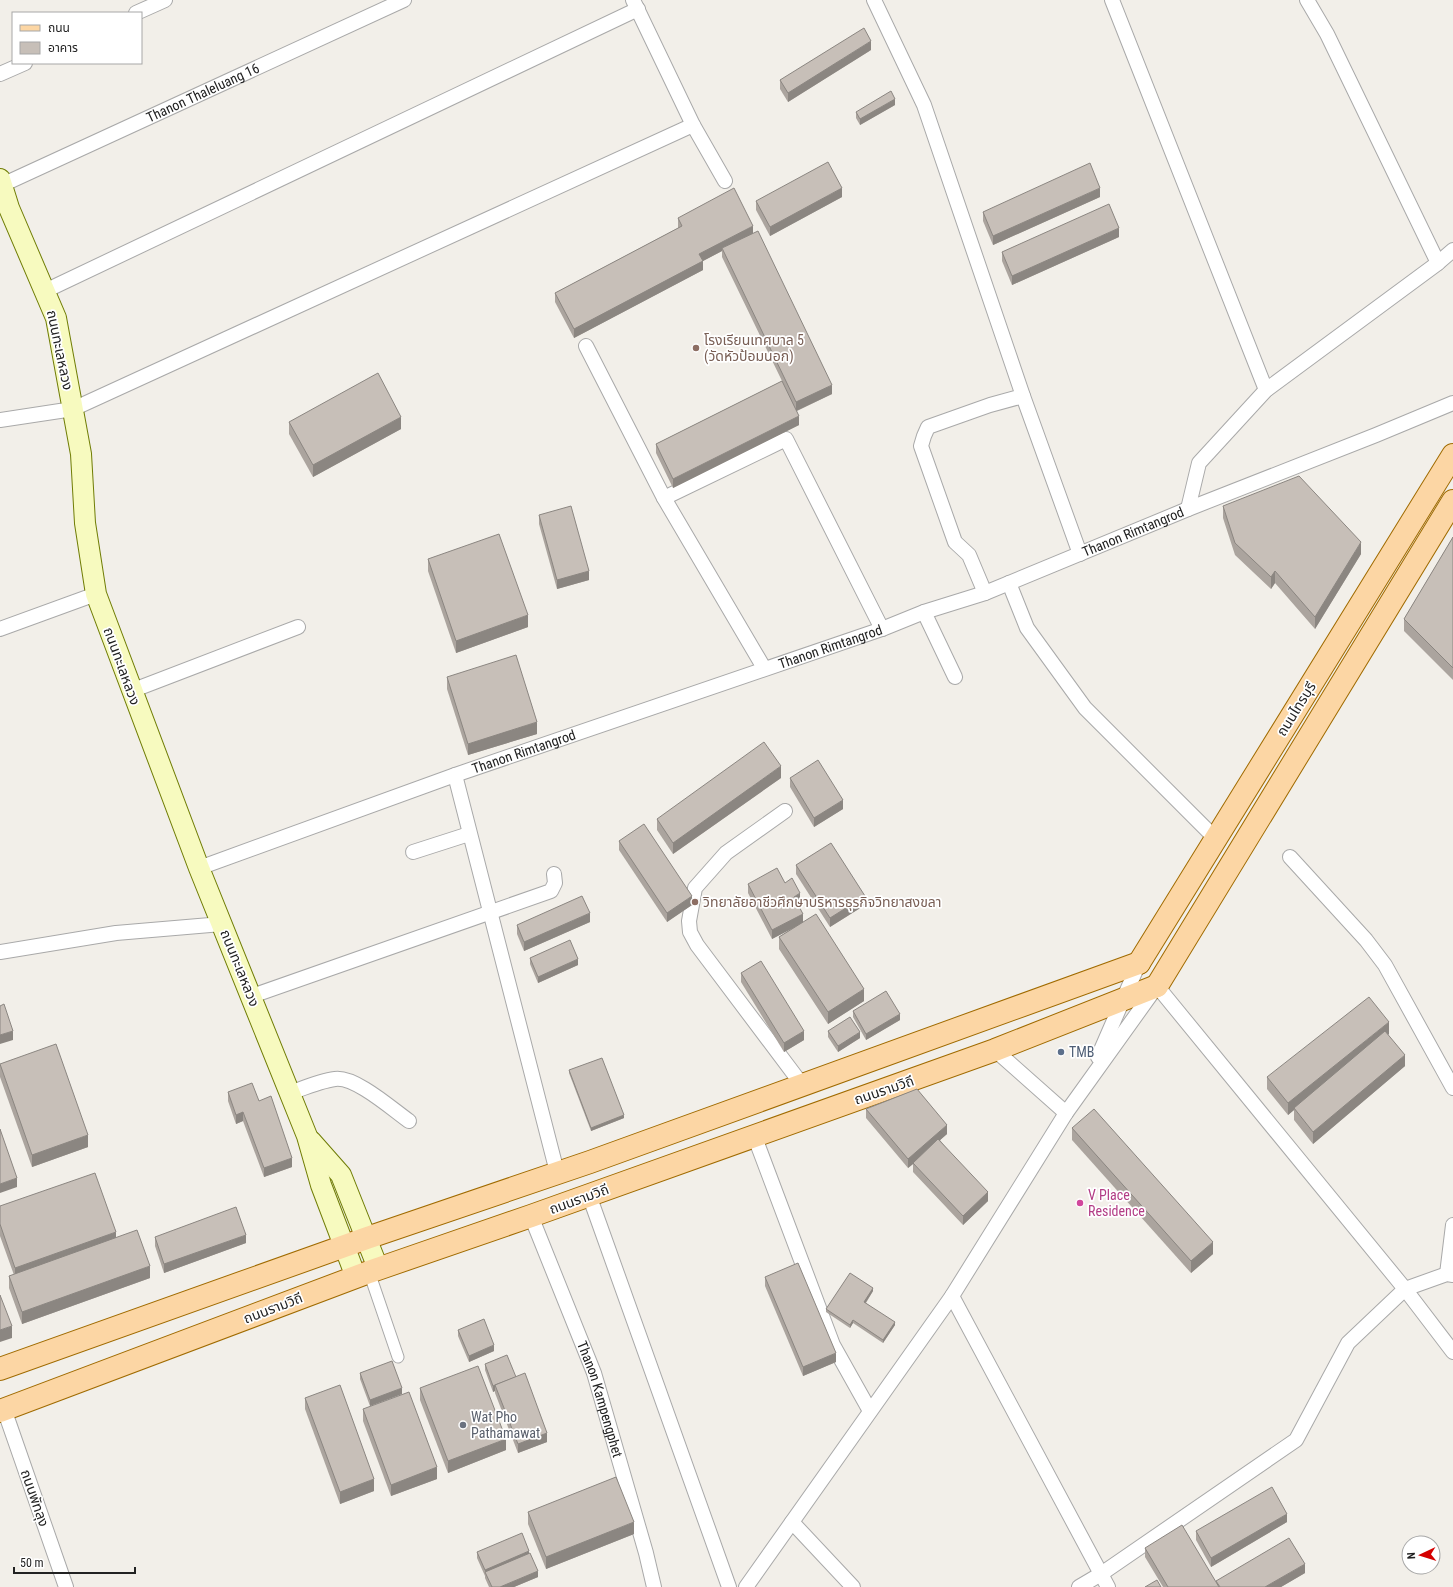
<svg xmlns="http://www.w3.org/2000/svg" width="1453" height="1587" font-family="'Roboto Condensed','Noto Sans Thai',sans-serif">
  <style>
    .lines { fill: none; stroke-linecap: round; stroke-linejoin: round }
    .pedestrian-casing { stroke: #a9a9a9; stroke-width: 13 }
    .minor-casing { stroke: #a9a9a9; stroke-width: 16 }
    .secondary-casing { stroke: #707d05; stroke-width: 22 }
    .primary-casing { stroke: #a06b00; stroke-width: 24 }
    .pedestrian { stroke: #fff; stroke-width: 11 }
    .minor { stroke: #fff; stroke-width: 14 }
    .secondary { stroke: #f7fabf; stroke-width: 20 }
    .primary { stroke: #fcd6a4; stroke-width: 22 }
    .wall { fill: #aba49e }
    .shaded-wall { fill: #8b8681 }
    .building { fill: #c7bfb8; stroke: #8b8681 }
    .education-dot { fill: #8d6e63; stroke: #fff; stroke-width: 1.5 }
    .service-dot { fill: #5c6f8a; stroke: #fff; stroke-width: 1.5 }
    .hotel-dot { fill: #d1479c; stroke: #fff; stroke-width: 1.5 }
    .worship-dot { fill: #6b7280; stroke: #fff; stroke-width: 1.5 }
    .labels { text-anchor: middle; stroke-width: 3.5; stroke-linejoin: round; paint-order: stroke }
    .street-label { font-size: 14px; fill: #222; stroke: #fff }
    .education-label { font-size: 14px; fill: #785e54; stroke: #fff; text-anchor: start }
    .service-label { font-size: 14px; fill: #4e5e75; stroke: #fff; text-anchor: start }
    .hotel-label { font-size: 14px; fill: #b23c85; stroke: #fff; text-anchor: start }
    .worship-label { font-size: 14px; fill: #5b616d; stroke: #fff; text-anchor: start }
  </style>
  <rect width="100%" height="100%" fill="#f2efe9"/>
  <g class="lines">
    <defs>
      <polyline id="pedestrian" points="369,1272 398,1357"/>
      <g id="minor">
        <polyline points="633,0 693,125 725,181"/>
        <polyline points="874,0 924,105 1023,396 1080,554"/>
        <polyline points="1112,0 1266,390"/>
        <polyline points="1307,0 1327,34 1438,263"/>
        <polyline points="136,13 165,0"/>
        <polyline points="0,74 25,63"/>
        <path id="s1" d="M2 185 404 0"/>
        <polyline points="45,291 638,9"/>
        <polyline points="586,346 664,498 764,668"/>
        <polyline points="0,420 73,409 693,125"/>
        <polyline points="664,498 786,439 882,629"/>
        <polyline points="1188,509 1199,463 1266,390 1438,263 1453,250"/>
        <polyline points="1009,583 1027,628 1085,708 1216,839"/>
        <polyline points="985,593 969,555 955,542 921,446 924,436 928,427 990,405 1023,396"/>
        <polyline points="924,612 955,677"/>
        <polyline points="0,629 96,594"/>
        <polyline points="131,691 298,627"/>
        <polyline points="455,775 557,1172"/>
        <polyline points="785,811 726,853 695,888 689,921 690,932 697,945 803,1086"/>
        <polyline points="413,852 469,834"/>
        <polyline points="1290,857 1366,940 1385,965 1453,1088"/>
        <path id="s2" d="M199 868 455 775 882 629 924 612 985 593 1188 509 1376 435 1453 403"/>
        <polyline points="0,952 116,933 222,924"/>
        <polyline points="252,996 551,891 555,883 554,874"/>
        <polyline points="995,1050 1066,1113"/>
        <polyline points="1098,1057 1139,963"/>
        <path d="M290 1093C304 1088 320 1081 335 1079 355 1076 392 1109 409 1121"/>
        <polyline points="754,1135 833,1345 870,1411"/>
        <polyline points="589,1195 729,1587"/>
        <path id="s3" d="M531 1216 594 1373 646 1553 654 1587"/>
        <polyline points="1447,1274 1453,1225"/>
        <polyline points="952,1296 1108,1587"/>
        <polyline points="4,1409 66,1587"/>
        <polyline points="792,1522 853,1587"/>
        <polyline points="746,1587 952,1296 1066,1113 1157,986 1405,1289 1453,1352"/>
        <polyline points="1079,1587 1101,1574 1296,1440 1348,1343 1405,1289 1447,1274 1453,1275"/>
      </g>
      <g id="secondary">
        <polyline points="0,179 9,208 56,318 81,454 85,523 96,594 199,868 307,1136 321,1185 356,1277"/>
        <polyline points="311,1141 341,1175 378,1268"/>
      </g>
      <g id="primary">
        <polyline points="1139,963 1453,455"/>
        <polyline points="1157,986 1453,501"/>
        <polyline points="0,1369 367,1238 590,1162 1139,963"/>
        <polyline points="0,1411 369,1272 531,1216 995,1050 1157,986"/>
      </g>
    </defs>
    <use href="#pedestrian" class="pedestrian-casing"/>
    <use href="#minor" class="minor-casing"/>
    <use href="#secondary" class="secondary-casing"/>
    <use href="#primary" class="primary-casing"/>
    <use href="#pedestrian" class="pedestrian"/>
    <use href="#minor" class="minor"/>
    <use href="#secondary" class="secondary"/>
    <use href="#primary" class="primary"/>
  </g>
  <g class="wall">
    <polygon points="871,50 788,102 780,89 780,80"/>
    <polygon points="895,105 860,125 856,118 856,112"/>
    <polygon points="842,197 770,236 756,210 756,201"/>
    <polygon points="1100,197 993,245 983,221 983,212"/>
    <polygon points="678,218 753,233 832,394 797,411 799,425 673,488 656,453 656,444 782,381 722,257 722,251 703,261 703,270 574,338 555,302 555,293 678,228"/>
    <polygon points="1119,237 1012,285 1002,261 1002,252"/>
    <polygon points="289,422 401,429 313,477 289,434"/>
    <polygon points="1223,506 1361,554 1315,629 1275,583 1271,589 1235,555 1223,518"/>
    <polygon points="539,515 589,580 557,589 539,524"/>
    <polygon points="1453,537 1453,680 1404,631 1404,619"/>
    <polygon points="428,559 528,627 456,653 428,571"/>
    <polygon points="447,677 537,734 468,755 447,689"/>
    <polygon points="781,778 673,854 657,830 657,819"/>
    <polygon points="790,778 843,809 814,827 790,787"/>
    <polygon points="619,841 692,905 667,922 619,850"/>
    <polygon points="796,865 865,905 830,927 796,874"/>
    <polygon points="785,883 800,902 798,904 803,922 864,1001 828,1024 779,949 779,937 794,927 772,939 748,893 748,884"/>
    <polygon points="590,922 524,951 517,934 517,925"/>
    <polygon points="530,958 578,965 538,983 530,964"/>
    <polygon points="741,973 804,1040 784,1052 741,982"/>
    <polygon points="853,1011 900,1020 866,1040 853,1017"/>
    <polygon points="828,1031 860,1038 838,1052 828,1037"/>
    <polygon points="1389,1034 1388,1035 1405,1066 1313,1144 1294,1120 1294,1110 1288,1115 1267,1089 1267,1077"/>
    <polygon points="0,1064 88,1147 32,1167 0,1077"/>
    <polygon points="569,1070 624,1118 591,1131 569,1073"/>
    <polygon points="228,1092 259,1101 292,1167 264,1177 243,1121 236,1124 228,1101"/>
    <polygon points="866,1109 947,1134 940,1140 988,1201 963,1225 913,1172 913,1164 908,1168 866,1118"/>
    <polygon points="1072,1128 1213,1254 1191,1273 1072,1140"/>
    <polygon points="0,1206 116,1238 150,1278 22,1324 9,1288 9,1276 14,1275 0,1236"/>
    <polygon points="155,1237 246,1243 164,1273 155,1246"/>
    <polygon points="765,1277 836,1362 803,1376 765,1286"/>
    <polygon points="873,1291 866,1303 895,1325 883,1343 853,1323 850,1328 826,1312 826,1309"/>
    <polygon points="458,1330 494,1351 469,1362 458,1336"/>
    <polygon points="485,1364 516,1377 547,1442 518,1453 495,1393 495,1391 493,1392 485,1370"/>
    <polygon points="360,1373 402,1394 370,1406 360,1379"/>
    <polygon points="420,1388 506,1450 448,1473 420,1400"/>
    <polygon points="305,1398 374,1491 340,1504 305,1409"/>
    <polygon points="363,1409 437,1479 391,1496 363,1421"/>
    <polygon points="528,1512 634,1534 546,1569 528,1524"/>
    <polygon points="1287,1522 1211,1567 1196,1540 1196,1531"/>
    <polygon points="1145,1548 1216,1583 1216,1581 1305,1573 1281,1587 1163,1587 1145,1557"/>
    <polygon points="477,1552 529,1554 538,1577 514,1587 489,1587 485,1578 485,1576 477,1558"/>
  </g>
  <g class="shaded-wall">
    <polygon points="871,41 871,50 788,102 788,93"/>
    <polygon points="895,99 895,105 860,125 860,119"/>
    <polygon points="842,188 842,197 770,236 770,227"/>
    <polygon points="1100,188 1100,197 993,245 993,236"/>
    <polygon points="753,226 753,234 722,248 722,251 703,261 703,270 574,338 574,329 699,254"/>
    <polygon points="1119,228 1119,237 1012,285 1012,276"/>
    <polygon points="832,385 832,394 796,411 796,402"/>
    <polygon points="799,416 799,425 673,488 673,479"/>
    <polygon points="401,417 401,429 313,477 313,465"/>
    <polygon points="1361,542 1361,554 1315,629 1315,617"/>
    <polygon points="589,571 589,580 557,589 557,580"/>
    <polygon points="1275,571 1275,583 1271,589 1271,577"/>
    <polygon points="528,615 528,627 456,653 456,641"/>
    <polygon points="537,722 537,734 468,755 468,744"/>
    <polygon points="781,766 781,778 673,854 673,843"/>
    <polygon points="843,800 843,809 814,827 814,818"/>
    <polygon points="800,893 800,902 794,906 794,897"/>
    <polygon points="692,896 692,905 667,922 667,913"/>
    <polygon points="865,896 865,905 830,927 830,918"/>
    <polygon points="590,913 590,922 524,951 524,942"/>
    <polygon points="803,914 803,923 772,939 772,930"/>
    <polygon points="578,959 578,965 538,983 538,977"/>
    <polygon points="864,989 864,1001 828,1024 828,1012"/>
    <polygon points="900,1014 900,1020 866,1040 866,1034"/>
    <polygon points="1389,1022 1389,1034 1295,1110 1294,1108 1294,1110 1288,1115 1288,1103"/>
    <polygon points="13,1031 13,1040 0,1044 0,1035"/>
    <polygon points="804,1031 804,1040 784,1052 784,1043"/>
    <polygon points="860,1032 860,1038 838,1052 838,1046"/>
    <polygon points="1405,1055 1405,1066 1313,1144 1313,1132"/>
    <polygon points="243,1112 243,1121 236,1124 236,1115"/>
    <polygon points="624,1115 624,1118 591,1131 591,1128"/>
    <polygon points="947,1125 947,1134 914,1163 913,1163 913,1164 908,1168 908,1159"/>
    <polygon points="88,1135 88,1147 32,1167 32,1155"/>
    <polygon points="292,1158 292,1167 264,1177 264,1168"/>
    <polygon points="17,1178 17,1187 0,1193 0,1184"/>
    <polygon points="988,1192 988,1201 963,1225 963,1216"/>
    <polygon points="116,1232 116,1244 15,1279 15,1268"/>
    <polygon points="246,1235 246,1243 164,1273 164,1264"/>
    <polygon points="1213,1242 1213,1254 1191,1273 1191,1261"/>
    <polygon points="150,1266 150,1278 22,1324 22,1312"/>
    <polygon points="873,1288 873,1291 864,1305 864,1302"/>
    <polygon points="853,1320 853,1323 850,1328 850,1325"/>
    <polygon points="895,1322 895,1325 883,1343 883,1340"/>
    <polygon points="12,1326 12,1338 0,1342 0,1330"/>
    <polygon points="494,1345 494,1351 469,1362 469,1356"/>
    <polygon points="836,1353 836,1362 803,1376 803,1367"/>
    <polygon points="495,1385 495,1391 493,1392 493,1386"/>
    <polygon points="402,1388 402,1394 370,1406 370,1400"/>
    <polygon points="547,1433 547,1442 518,1453 518,1444"/>
    <polygon points="506,1439 506,1450 448,1473 448,1461"/>
    <polygon points="437,1467 437,1479 391,1496 391,1485"/>
    <polygon points="374,1479 374,1491 340,1504 340,1492"/>
    <polygon points="1287,1514 1287,1522 1211,1567 1211,1558"/>
    <polygon points="634,1522 634,1534 546,1569 546,1557"/>
    <polygon points="529,1551 529,1557 485,1572 485,1576 485,1570"/>
    <polygon points="1305,1564 1305,1573 1281,1587 1265,1587"/>
    <polygon points="538,1571 538,1577 514,1587 500,1587"/>
  </g>
  <g class="building">
    <polygon points="864,28 871,41 788,93 780,80"/>
    <polygon points="891,91 895,99 860,119 856,112"/>
    <polygon points="828,162 842,188 770,227 756,201"/>
    <polygon points="1090,163 1100,188 993,236 983,212"/>
    <polygon points="734,188 753,226 699,254 703,261 574,329 555,293 682,226 678,218"/>
    <polygon points="1109,204 1119,228 1012,276 1002,252"/>
    <polygon points="758,231 832,385 796,402 722,248"/>
    <polygon points="378,373 401,417 313,465 289,422"/>
    <polygon points="782,381 799,416 673,479 656,444"/>
    <polygon points="1299,476 1361,542 1315,617 1275,571 1271,577 1235,543 1223,506"/>
    <polygon points="571,506 589,571 557,580 539,515"/>
    <polygon points="499,534 528,615 456,641 428,559"/>
    <polygon points="1453,537 1453,668 1404,619"/>
    <polygon points="516,655 537,722 468,744 447,677"/>
    <polygon points="764,742 781,766 673,843 657,819"/>
    <polygon points="818,760 843,800 814,818 790,778"/>
    <polygon points="644,824 692,896 667,913 619,841"/>
    <polygon points="831,843 865,896 830,918 796,865"/>
    <polygon points="777,868 785,883 792,878 800,893 794,897 803,914 772,930 748,884"/>
    <polygon points="582,896 590,913 524,942 517,925"/>
    <polygon points="816,914 864,989 828,1012 779,937"/>
    <polygon points="570,940 578,959 538,977 530,958"/>
    <polygon points="761,961 804,1031 784,1043 741,973"/>
    <polygon points="886,991 900,1014 866,1034 853,1011"/>
    <polygon points="1369,997 1389,1022 1288,1103 1267,1077"/>
    <polygon points="4,1004 13,1031 0,1035 0,1006"/>
    <polygon points="850,1017 860,1032 838,1046 828,1031"/>
    <polygon points="1385,1031 1405,1055 1313,1132 1294,1108"/>
    <polygon points="56,1044 88,1135 32,1155 0,1064"/>
    <polygon points="602,1058 624,1115 591,1128 569,1070"/>
    <polygon points="252,1083 259,1101 271,1096 292,1158 264,1168 243,1112 236,1115 228,1092"/>
    <polygon points="917,1089 947,1125 908,1159 866,1109"/>
    <polygon points="1094,1109 1213,1242 1191,1261 1072,1128"/>
    <polygon points="0,1129 17,1178 0,1184"/>
    <polygon points="938,1139 988,1192 963,1216 913,1163"/>
    <polygon points="95,1173 116,1232 15,1268 0,1224 0,1206"/>
    <polygon points="236,1207 246,1235 164,1264 155,1237"/>
    <polygon points="137,1230 150,1266 22,1312 9,1276"/>
    <polygon points="798,1263 836,1353 803,1367 765,1277"/>
    <polygon points="850,1273 873,1288 864,1302 895,1322 883,1340 853,1320 850,1325 826,1309"/>
    <polygon points="0,1295 12,1326 0,1330"/>
    <polygon points="484,1319 494,1345 469,1356 458,1330"/>
    <polygon points="507,1355 516,1377 495,1385 493,1386 485,1364"/>
    <polygon points="392,1361 402,1388 370,1400 360,1373"/>
    <polygon points="478,1366 506,1439 448,1461 420,1388"/>
    <polygon points="525,1373 547,1433 518,1444 495,1385"/>
    <polygon points="340,1385 374,1479 340,1492 305,1398"/>
    <polygon points="409,1392 437,1467 391,1485 363,1409"/>
    <polygon points="616,1477 634,1522 546,1557 528,1512"/>
    <polygon points="1272,1487 1287,1514 1211,1558 1196,1531"/>
    <polygon points="1182,1525 1219,1587 1168,1587 1145,1548"/>
    <polygon points="522,1533 529,1551 485,1570 477,1552"/>
    <polygon points="1289,1538 1305,1564 1265,1587 1220,1587 1216,1581"/>
    <polygon points="530,1553 538,1571 500,1587 492,1587 485,1572"/>
    <polygon points="1157,1580 1161,1587 1145,1587"/>
  </g>
  <g class="education-dot">
    <circle cx="696" cy="348" r="4"/>
    <circle cx="695" cy="902" r="4"/>
  </g>
  <circle class="service-dot" cx="1061" cy="1052" r="4"/>
  <circle class="hotel-dot" cx="1080" cy="1203" r="4"/>
  <circle class="worship-dot" cx="463" cy="1425" r="4"/>
  <g class="labels">
    <g class="street-label">
      <text dy="5" stroke="none"><textPath href="#s1" startOffset="221">Thanon Thaleluang 16</textPath></text>
      <text transform="translate(60 350) rotate(78)" y="5">ถนนทะเลหลวง</text>
      <text dy="5" stroke="none"><textPath href="#s2" startOffset="993">Thanon Rimtangrod</textPath></text>
      <text dy="5" stroke="none"><textPath href="#s2" startOffset="669">Thanon Rimtangrod</textPath></text>
      <text transform="translate(122 666) rotate(70)" y="5">ถนนทะเลหลวง</text>
      <text transform="translate(1296 709) rotate(-58)" y="5">ถนนไทรบุรี</text>
      <text dy="5" stroke="none"><textPath href="#s2" startOffset="345">Thanon Rimtangrod</textPath></text>
      <text transform="translate(240 968) rotate(68)" y="5">ถนนทะเลหลวง</text>
      <text transform="translate(884 1090) rotate(-19)" y="5">ถนนรามวิถี</text>
      <text transform="translate(579 1199) rotate(-20)" y="5">ถนนรามวิถี</text>
      <text transform="translate(273 1308) rotate(-21)" y="5">ถนนรามวิถี</text>
      <text dy="5" stroke="none"><textPath href="#s3" startOffset="196">Thanon Kampengphet</textPath></text>
      <text transform="translate(35 1498) rotate(71)" y="5">ถนนพัทลุง</text>
    </g>
    <g class="education-label">
      <text x="704" y="345">โรงเรียนเทศบาล 5<tspan x="704" dy="16">(วัดหัวป้อมนอก)</tspan></text>
      <text x="703" y="907">วิทยาลัยอาชีวศึกษาบริหารธุรกิจวิทยาสงขลา</text>
    </g>
    <g class="service-label">
      <text x="1069" y="1057">TMB</text>
    </g>
    <g class="hotel-label">
      <text x="1088" y="1200">V Place<tspan x="1088" dy="16">Residence</tspan></text>
    </g>
    <g class="worship-label">
      <text x="471" y="1422">Wat Pho<tspan x="471" dy="16">Pathamawat</tspan></text>
    </g>
  </g>
  <rect x="12" y="12" width="130" height="52" fill="#ffffff" stroke="#a7a7a7"/>
  <rect x="20" y="25" width="20" height="6" fill="#fcd6a4" stroke="#a7a7a7"/>
  <text x="48" y="32" font-size="12" fill="#222222">ถนน</text>
  <rect x="20" y="42" width="20" height="12" fill="#c7bfb8" stroke="#a7a7a7"/>
  <text x="48" y="52" font-size="12" fill="#222222">อาคาร</text>
  <g transform="translate(1421 1555) rotate(266)"><circle r="19" fill="#ffffff" stroke="#a7a7a7"/>
  <path d="M0-3L7 15L0 10L-7 15Z" fill="#d40000"/>
  <text y="-6" font-size="11" font-weight="bold" text-anchor="middle" fill="#222222">N</text>
  </g>
  <path d="M14 1567v6h121v-6" fill="none" stroke="#222222" stroke-width="2"/>
  <text x="20" y="1567" font-size="12" fill="#222222" stroke="#ffffff" stroke-width="3" paint-order="stroke">50 m</text>
</svg>
